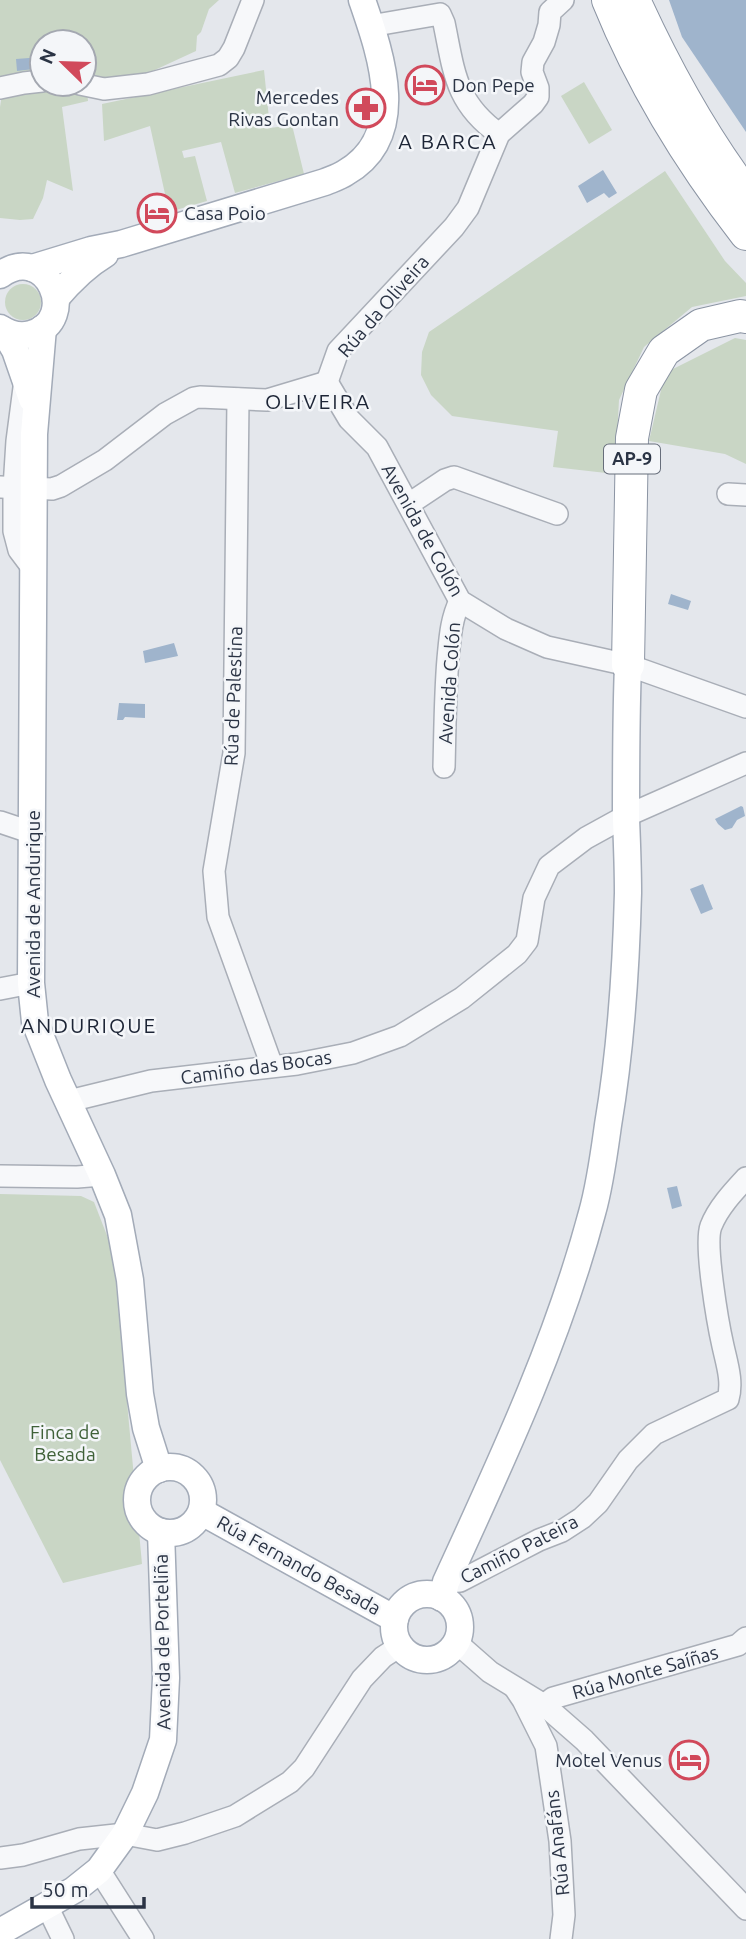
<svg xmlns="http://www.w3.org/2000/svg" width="746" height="1939" font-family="Ubuntu,sans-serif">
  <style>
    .green { fill: #c9d6c5 }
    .water { fill: #9fb4cc }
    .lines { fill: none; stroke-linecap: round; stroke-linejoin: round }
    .minor-casing { stroke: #a9aeb7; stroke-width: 24 }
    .major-casing { stroke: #a3abb8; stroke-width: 29 }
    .highway-casing { stroke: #8b94a3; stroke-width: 34 }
    .minor { stroke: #f7f8fa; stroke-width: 21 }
    .major { stroke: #fff; stroke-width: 26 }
    .highway { stroke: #fff; stroke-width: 32 }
    .labels { text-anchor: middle; stroke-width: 5; stroke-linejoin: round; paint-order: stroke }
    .shield { fill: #f4f6f9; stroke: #676e7b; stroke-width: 2 }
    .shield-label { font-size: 18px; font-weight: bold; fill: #2b3445 }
    .poi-label { font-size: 19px; fill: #2b3445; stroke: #f4f6f9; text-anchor: start }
    .street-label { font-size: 19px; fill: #2b3445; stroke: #f4f6f9 }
    .park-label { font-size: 19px; fill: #3f6138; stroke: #f4f6f9 }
    .neighbourhood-label { font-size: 21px; letter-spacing: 2px; fill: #1d2536; stroke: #f4f6f9 }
  </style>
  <rect width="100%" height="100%" fill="#e4e7ec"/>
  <g class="green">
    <polygon points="0,0 219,0 209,9 201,32 197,36 196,51 144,75 100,78 84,76 84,42 42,42 42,74 0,80"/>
    <polygon points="264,70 270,128 292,125 304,174 235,193 221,142 182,151 184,158 195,156 207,201 169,212 150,126 104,141 102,104"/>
    <polygon points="584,82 612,130 589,144 561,96"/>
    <polygon points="60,86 87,91 88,101 62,107 73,191 47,180 43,198 33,219 20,220 0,218 0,107 2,94 27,88"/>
    <polygon points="665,171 725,261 746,283 746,296 692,307 644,347 619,400 615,474 553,467 558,431 452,416 431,395 421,375 422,352 429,332"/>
    <circle cx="23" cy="302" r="18"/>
    <polygon points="735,338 746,340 746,464 725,454 649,441 665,373"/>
    <polygon points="0,1194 81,1196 94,1202 113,1251 142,1564 63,1583 0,1460"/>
  </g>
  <g class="water">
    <polygon points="669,0 746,0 746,132 682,37"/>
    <polygon points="42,57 42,68 17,71 16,59"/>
    <polygon points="603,170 617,193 609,198 604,193 587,203 578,186"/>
    <polygon points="671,594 691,601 688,610 668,604"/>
    <polygon points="174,643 178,656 145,663 143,651"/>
    <polygon points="119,703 145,704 145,718 125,717 123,720 117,720"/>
    <polygon points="741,806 743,807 745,816 737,820 732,828 725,830 718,824 715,819"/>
    <polygon points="703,884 713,909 701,914 690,889"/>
    <polygon points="677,1186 682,1206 672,1209 667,1188"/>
  </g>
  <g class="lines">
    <defs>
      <g id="minor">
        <path d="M370 26 440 14 444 23C454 71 455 103 499 134"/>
        <polyline points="80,84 104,89 148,84 219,65 228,58 234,48 253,0"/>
        <polyline points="0,88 24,83 42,81"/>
        <polyline points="25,380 17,441 14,488 14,531 19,550 34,570"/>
        <polyline points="327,382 349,419 377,447 460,601 506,629 547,647 628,665 746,707"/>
        <polyline points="327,382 338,351 454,227 468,208 499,134 533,104 538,97 538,88 532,72 533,62 544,42 549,25 550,12 563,0"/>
        <polyline points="238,399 234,753 214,871 218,917 272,1066"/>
        <polyline points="0,487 52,489 61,486 105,460 165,414 194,398 200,397 267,400 327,382"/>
        <polyline points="728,494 746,495"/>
        <polyline points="409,504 445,480 454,477 557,514"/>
        <path d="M444 767C445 731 445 695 448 659 450 638 451 619 460 601"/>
        <polyline points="0,822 33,833"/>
        <polyline points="0,989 31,983"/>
        <polyline points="69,1101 151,1081 297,1064 353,1053 400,1036 462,998 517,954 527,941 534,898 549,866 586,838 626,816 746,763"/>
        <polyline points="0,1176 77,1177 102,1175"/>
        <path d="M446 1582 460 1581 539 1540 562 1531 582 1518 598 1503 628 1460 654 1434 728 1399C733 1382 727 1364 723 1346 718 1324 704 1244 711 1226 718 1208 733 1192 746 1178"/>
        <polyline points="457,1643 490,1672 544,1705 584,1740 746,1909"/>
        <polyline points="515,1688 523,1700 546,1746 560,1841 564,1915 561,1939"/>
        <polyline points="544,1705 553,1698 738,1645 746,1638"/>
        <polyline points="0,1858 23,1855 79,1839 125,1834 157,1840 185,1833 235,1816 290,1782 304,1768 362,1679 383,1657 400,1646"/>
        <polyline points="99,1870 143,1939"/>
        <polyline points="47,1906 63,1939"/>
      </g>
      <g id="major">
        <path d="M32 268 91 250 121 244 325 182C332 179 339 177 345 173 410 136 381 55 362 0"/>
        <path d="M0 275C47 241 81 320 31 334 20 337 9 334 0 328"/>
        <path d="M56 298C71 280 85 266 105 254"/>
        <polyline points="43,328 34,434 31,983 35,1022 58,1080 102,1175 118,1215 130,1280 140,1394 146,1428 159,1469"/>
        <polyline points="3,330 15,350 32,399"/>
        <circle cx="170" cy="1500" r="33"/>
        <polyline points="202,1512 395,1619"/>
        <circle cx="427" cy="1627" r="33"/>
        <path d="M442 1598 446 1582C501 1462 558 1341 592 1213 600 1185 604 1154 608 1125 621 1048 626 970 628 893 628 868 627 843 626 819 626 768 626 716 628 665"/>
        <polyline points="0,1932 74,1890 99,1870 125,1834 145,1793 163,1740 166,1678 161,1532"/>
      </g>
      <g id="highway">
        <path d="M608 0C642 84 691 163 746 234"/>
        <path d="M634 0C665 68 701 134 746 194"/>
        <polyline points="628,665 632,438 641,390 664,351 701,325 740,316 746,317"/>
      </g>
    </defs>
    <use href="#minor" class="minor-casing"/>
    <use href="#major" class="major-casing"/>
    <use href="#highway" class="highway-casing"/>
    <use href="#minor" class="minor"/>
    <use href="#major" class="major"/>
    <use href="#highway" class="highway"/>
  </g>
  <defs>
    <symbol id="hotel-ring" viewBox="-11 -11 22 22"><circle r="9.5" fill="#f4f6f9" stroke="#d1495b" stroke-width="1.5"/><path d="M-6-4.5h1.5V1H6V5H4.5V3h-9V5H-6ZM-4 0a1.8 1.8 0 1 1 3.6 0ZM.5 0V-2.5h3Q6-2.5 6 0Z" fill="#d1495b"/></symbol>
    <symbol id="pharmacy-ring" viewBox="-11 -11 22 22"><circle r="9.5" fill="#f4f6f9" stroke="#d1495b" stroke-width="1.5"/><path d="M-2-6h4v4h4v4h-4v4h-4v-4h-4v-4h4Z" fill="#d1495b"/></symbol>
  </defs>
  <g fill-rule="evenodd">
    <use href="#hotel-ring" x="403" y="63" width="44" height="44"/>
    <use href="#pharmacy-ring" x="344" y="86" width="44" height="44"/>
    <use href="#hotel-ring" x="135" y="191" width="44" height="44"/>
    <use href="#hotel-ring" x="667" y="1738" width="44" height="44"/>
  </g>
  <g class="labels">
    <rect class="shield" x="604" y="444.5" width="56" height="29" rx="5"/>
    <g class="shield-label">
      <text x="632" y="465">AP-9</text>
    </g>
    <g class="poi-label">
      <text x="452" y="92">Don Pepe</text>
      <text x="339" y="104" text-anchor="end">Mercedes<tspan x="339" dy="22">Rivas Gontan</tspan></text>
      <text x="184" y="220">Casa Poio</text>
      <text x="662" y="1767" text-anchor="end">Motel Venus</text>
    </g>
    <g class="street-label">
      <text transform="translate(383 306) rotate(-49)" y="7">Rúa da Oliveira</text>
      <text transform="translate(423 530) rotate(61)" y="7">Avenida de Colón</text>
      <text transform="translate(449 683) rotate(-86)" y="7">Avenida Colón</text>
      <text transform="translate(233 696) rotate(-88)" y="7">Rúa de Palestina</text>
      <text transform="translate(33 904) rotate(-90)" y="7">Avenida de Andurique</text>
      <text transform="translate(256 1067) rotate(-8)" y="7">Camiño das Bocas</text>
      <text transform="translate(519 1549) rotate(-27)" y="7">Camiño Pateira</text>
      <text transform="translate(299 1565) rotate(29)" y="7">Rúa Fernando Besada</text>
      <text transform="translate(162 1642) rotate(-91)" y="7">Avenida de Porteliña</text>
      <text transform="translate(645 1672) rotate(-16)" y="7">Rúa Monte Saíñas</text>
      <text transform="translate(557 1843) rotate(-96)" y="7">Rúa Anafáns</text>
    </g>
    <g class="park-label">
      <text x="65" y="1439">Finca de<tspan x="65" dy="22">Besada</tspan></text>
    </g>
    <g class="neighbourhood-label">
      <text x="448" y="149">A BARCA</text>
      <text x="318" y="409">OLIVEIRA</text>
      <text x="89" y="1033">ANDURIQUE</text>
    </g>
  </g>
  <g transform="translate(63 63) rotate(293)"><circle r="33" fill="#f4f6f9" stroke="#a4a8b1" stroke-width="2"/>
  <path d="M0-5L12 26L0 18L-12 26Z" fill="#d1495b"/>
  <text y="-10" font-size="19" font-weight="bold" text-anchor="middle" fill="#2b3445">N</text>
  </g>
  <path d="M32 1897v10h112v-10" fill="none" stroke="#2b3445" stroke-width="3.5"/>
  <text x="42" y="1897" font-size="21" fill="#2b3445" stroke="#f4f6f9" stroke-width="5" paint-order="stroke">50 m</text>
</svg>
